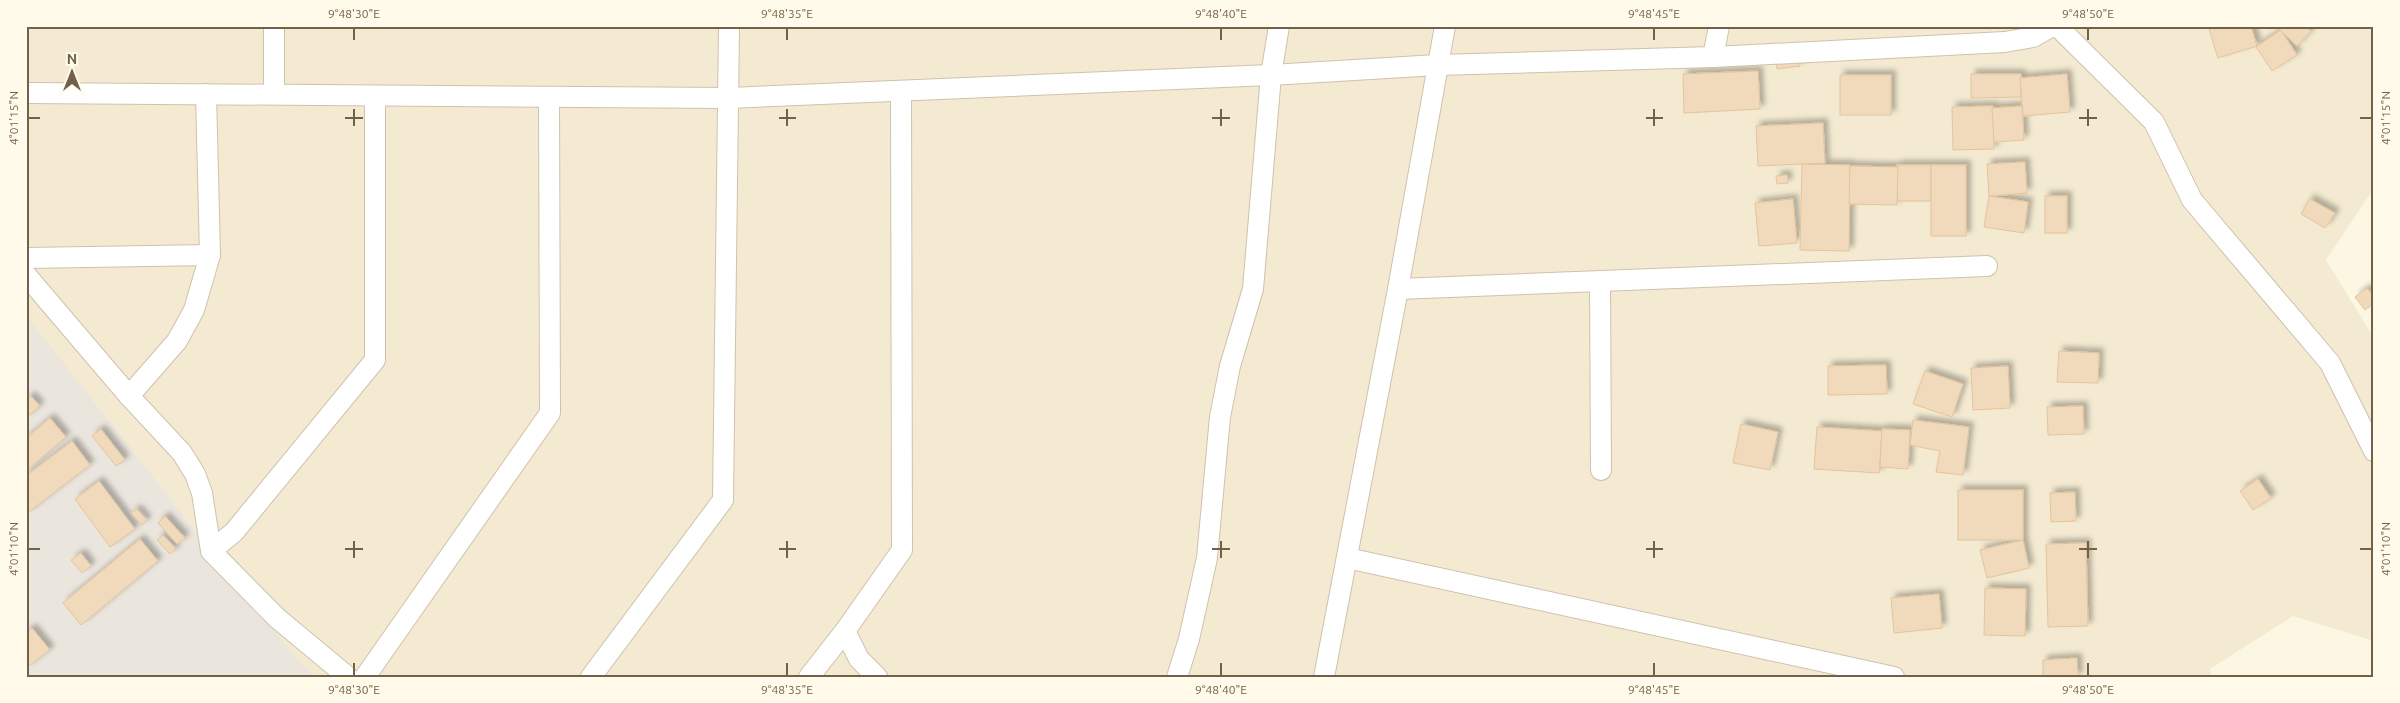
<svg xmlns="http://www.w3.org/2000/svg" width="2400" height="703" font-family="Ubuntu,sans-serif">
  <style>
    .residential { fill: #f3ead1 }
    .industrial { fill: #ebe6dd }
    .building { fill: #f1dabb; stroke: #e3c49b; filter: url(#shadow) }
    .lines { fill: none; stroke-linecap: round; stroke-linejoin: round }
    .minor-casing { stroke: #cfc2ad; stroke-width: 22 }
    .minor { stroke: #fff; stroke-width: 20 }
    .ticks { fill: none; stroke: #736049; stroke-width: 2 }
    .neatline { fill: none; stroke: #736049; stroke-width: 2 }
    .ticks-label { font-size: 12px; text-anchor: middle; fill: #736049 }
  </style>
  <defs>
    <filter id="shadow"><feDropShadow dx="4.5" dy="-4.5" stdDeviation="2.5" flood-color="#0004"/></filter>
  </defs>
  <rect width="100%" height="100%" fill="#fcf7e3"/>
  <polygon class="residential" points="26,26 2374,26 2374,188 2326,260 2374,338 2374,641 2293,616 2210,669 2212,677 26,677"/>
  <polygon class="industrial" points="26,315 200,537 302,665 317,677 26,677"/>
  <g class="building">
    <polygon points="2208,26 2251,26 2257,46 2218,58"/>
    <polygon points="2306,26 2311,31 2297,46 2277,27"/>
    <polygon points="2281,30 2297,55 2272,71 2256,47"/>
    <polygon points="1799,55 1800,66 1777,69 1776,58"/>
    <polygon points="1758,71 1760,109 1684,113 1683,74"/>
    <polygon points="1971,74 2021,74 2021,97 1971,98"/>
    <polygon points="2067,74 2070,112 2023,116 2020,78"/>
    <rect x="1840" y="75" width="51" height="40"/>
    <polygon points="1993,106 1994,149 1953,150 1952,107"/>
    <polygon points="2022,106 2024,140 1994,142 1992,108"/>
    <polygon points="1823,123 1825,163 1758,166 1756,126"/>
    <polygon points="2025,162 2027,193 1989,196 1987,164"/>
    <polygon points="1802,164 1850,165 1849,251 1800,250"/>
    <rect x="1897" y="165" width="34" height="36"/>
    <rect x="1931" y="165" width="35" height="71"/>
    <polygon points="1850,166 1898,167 1897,205 1849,204"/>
    <polygon points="1787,175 1788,183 1777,184 1776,176"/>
    <polygon points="1989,196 2028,202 2024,233 1984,227"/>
    <rect x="2045" y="196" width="22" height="37"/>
    <polygon points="1793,199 1797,243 1759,246 1755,203"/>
    <polygon points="2310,199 2335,213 2325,228 2301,214"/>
    <polygon points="2367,288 2374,297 2374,303 2365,310 2355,297"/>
    <polygon points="2059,351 2099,353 2098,383 2057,382"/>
    <polygon points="1886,365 1887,394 1828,395 1828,366"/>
    <polygon points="2008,366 2010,408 1973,410 1971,368"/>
    <polygon points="1925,371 1963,384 1952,417 1913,404"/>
    <polygon points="31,396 40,406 26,418 26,400"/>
    <polygon points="2083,406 2084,434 2048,435 2047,407"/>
    <polygon points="50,418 66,437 26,471 26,438"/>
    <polygon points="1913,420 1969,427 1963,475 1936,472 1940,451 1910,445"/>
    <polygon points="1741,424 1778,432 1770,470 1733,463"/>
    <polygon points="1817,427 1882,431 1879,473 1814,469"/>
    <polygon points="101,429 125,460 116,466 92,436"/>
    <polygon points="1882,429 1910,430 1908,469 1880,467"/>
    <polygon points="72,441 90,465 26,514 26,476"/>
    <polygon points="2258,479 2271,498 2253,510 2240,491"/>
    <polygon points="99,481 135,529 110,547 75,499"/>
    <rect x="1958" y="490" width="65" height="50"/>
    <polygon points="2075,492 2076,521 2051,522 2050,493"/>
    <polygon points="137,509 147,520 142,525 131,513"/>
    <polygon points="165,516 185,538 177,544 158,523"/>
    <polygon points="163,535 176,549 170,554 157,540"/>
    <polygon points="140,539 158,561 81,625 63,603"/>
    <polygon points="2023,540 2029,568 1987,578 1980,550"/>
    <polygon points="2086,543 2088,626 2048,627 2046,544"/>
    <polygon points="81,553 91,566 82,573 71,560"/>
    <polygon points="1985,588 2026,589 2025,636 1984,635"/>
    <polygon points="1939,594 1942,628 1894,633 1891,598"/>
    <polygon points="32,628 50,650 26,668 26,632"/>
    <polygon points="2077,658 2078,677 2043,677 2043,660"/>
  </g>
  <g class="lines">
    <defs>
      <g id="minor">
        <polyline points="2057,26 2154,122 2192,200 2330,363 2374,451"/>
        <polyline points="1713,57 1719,26"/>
        <polyline points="26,93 729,98 1271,75 1437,65 1713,57 2005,42 2033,37 2052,26"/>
        <polyline points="274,94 274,26"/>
        <polyline points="26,258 210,255"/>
        <polyline points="26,275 129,396 182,453 195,474 202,493 211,551 277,618 348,677"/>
        <polyline points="1600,281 1601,470"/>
        <polyline points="1398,289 1987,266"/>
        <polyline points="129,396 177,341 194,310 210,255 206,94"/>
        <polyline points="211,551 234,532 375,360 375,96"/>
        <polyline points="1347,558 1894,677"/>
        <polyline points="845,631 859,659 877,677"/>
        <polyline points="365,677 550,413 549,97"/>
        <polyline points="591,677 723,500 729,26"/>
        <polyline points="809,677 845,631 902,550 901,91"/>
        <polyline points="1177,677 1189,639 1207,558 1220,417 1230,366 1253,289 1271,75 1279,26"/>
        <polyline points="1324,677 1398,289 1445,26"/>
      </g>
    </defs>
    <use href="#minor" class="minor-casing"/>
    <use href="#minor" class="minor"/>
  </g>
  <path class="ticks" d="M354 28V40M787 28V40M1221 28V40M1654 28V40M2088 28V40M354 109V126M787 109V126M1221 109V126M1654 109V126M2088 109V126M28 118H40M345 118H363M779 118H796M1212 118H1230M1646 118H1663M2079 118H2097M2360 118H2372M354 541V558M787 541V558M1221 541V558M1654 541V558M2088 541V558M28 549H40M345 549H363M779 549H796M1212 549H1230M1646 549H1663M2079 549H2097M2360 549H2372M354 663V676M787 663V676M1221 663V676M1654 663V676M2088 663V676"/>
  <rect width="2400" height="703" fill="none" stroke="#fffae9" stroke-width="55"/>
  <g transform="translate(72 72)" stroke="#fffae9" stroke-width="4" paint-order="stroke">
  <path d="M0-4L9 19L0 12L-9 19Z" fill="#736049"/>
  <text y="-8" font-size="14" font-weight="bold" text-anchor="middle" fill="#736049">N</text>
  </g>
  <rect x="28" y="28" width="2344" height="648" class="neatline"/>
  <g class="ticks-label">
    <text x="354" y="18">9°48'30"E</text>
    <text x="787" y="18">9°48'35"E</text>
    <text x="1221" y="18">9°48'40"E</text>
    <text x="1654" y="18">9°48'45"E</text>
    <text x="2088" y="18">9°48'50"E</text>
    <text transform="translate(14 118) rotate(-90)" y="4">4°01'15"N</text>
    <text transform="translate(2386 118) rotate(-90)" y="4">4°01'15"N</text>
    <text transform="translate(14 549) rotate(-90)" y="4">4°01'10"N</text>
    <text transform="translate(2386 549) rotate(-90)" y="4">4°01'10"N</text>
    <text x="354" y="694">9°48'30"E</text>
    <text x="787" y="694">9°48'35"E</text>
    <text x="1221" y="694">9°48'40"E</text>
    <text x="1654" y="694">9°48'45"E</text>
    <text x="2088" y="694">9°48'50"E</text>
  </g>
</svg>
